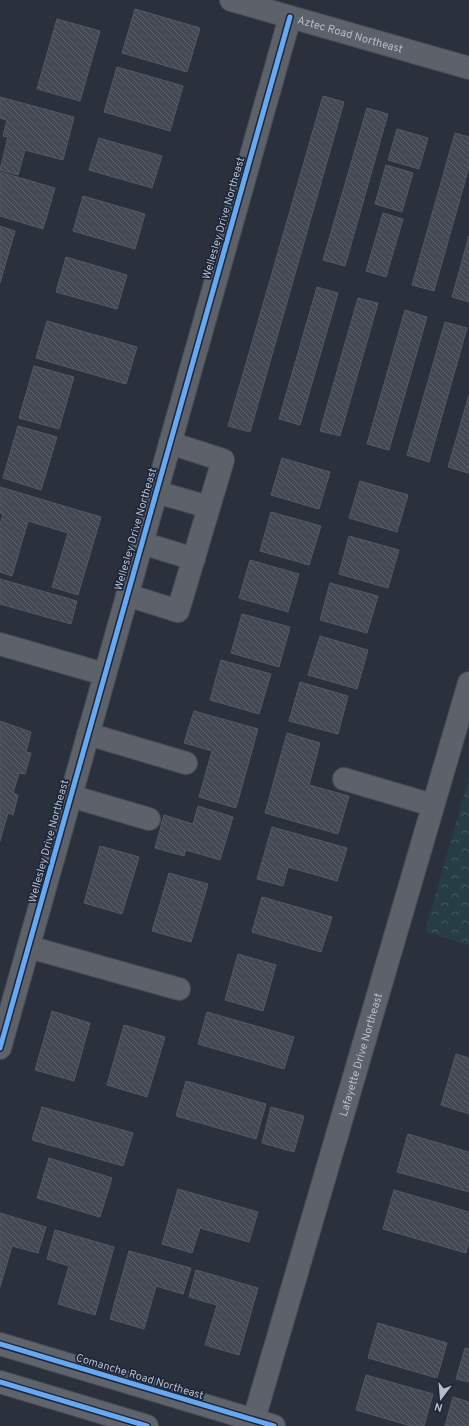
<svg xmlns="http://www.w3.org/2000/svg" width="469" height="1426" font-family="Overpass,sans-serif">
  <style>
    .park { fill: url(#park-crowns) }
    .building { fill: url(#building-back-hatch); stroke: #535963 }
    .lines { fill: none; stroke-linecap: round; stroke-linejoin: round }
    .minor-casing { stroke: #484c55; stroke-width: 24 }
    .major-casing { stroke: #494e59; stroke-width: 24 }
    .minor { stroke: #5c616a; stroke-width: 22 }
    .major { stroke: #5e636c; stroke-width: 22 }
    .cycleway-casing { stroke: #1d2739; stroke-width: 8 }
    .cycleway { stroke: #66a8f1; stroke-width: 5 }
    .labels { text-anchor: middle; stroke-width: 3.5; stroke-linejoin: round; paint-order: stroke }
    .street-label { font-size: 11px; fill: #b5bdcd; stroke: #1d2739 }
  </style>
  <defs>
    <pattern id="park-crowns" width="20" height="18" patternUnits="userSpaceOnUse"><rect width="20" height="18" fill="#273d44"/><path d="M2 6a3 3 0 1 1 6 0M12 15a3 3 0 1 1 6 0" fill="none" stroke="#44575e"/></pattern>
    <pattern id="building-back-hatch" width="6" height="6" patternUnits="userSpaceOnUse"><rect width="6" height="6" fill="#434852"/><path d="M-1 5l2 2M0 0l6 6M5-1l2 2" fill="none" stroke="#5c606a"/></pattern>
  </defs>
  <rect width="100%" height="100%" fill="#2b313c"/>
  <polygon class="park" points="469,777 469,945 425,932"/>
  <g class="building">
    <polygon points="135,9 200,28 187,72 122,53"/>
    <polygon points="57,19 100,31 80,101 37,89"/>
    <polygon points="117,67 183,86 170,131 104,112"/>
    <polygon points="323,96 344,102 250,432 228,426"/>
    <polygon points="0,97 74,117 63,160 25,150 18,175 0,170 8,137 3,136 7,120 0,118"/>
    <polygon points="367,108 388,114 345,266 323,260"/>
    <polygon points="397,129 428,138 419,169 388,160"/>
    <polygon points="455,133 469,137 469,167 434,291 412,285"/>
    <polygon points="99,138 162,156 152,188 89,170"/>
    <polygon points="386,165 413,173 402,212 375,204"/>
    <polygon points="0,172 55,188 43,229 0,216"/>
    <polygon points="83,196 145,214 135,249 73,231"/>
    <polygon points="383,213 403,219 386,277 366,271"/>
    <polygon points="0,226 15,231 0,283"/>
    <polygon points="469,236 469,302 452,297"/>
    <polygon points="66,257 127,275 117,309 56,292"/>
    <polygon points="317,287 338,293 300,425 279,419"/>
    <polygon points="358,298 378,303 340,436 320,431"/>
    <polygon points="405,310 427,317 389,450 367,444"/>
    <polygon points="47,321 137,347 126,384 36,358"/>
    <polygon points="445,322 467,328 429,462 407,455"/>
    <polygon points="34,366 74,377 59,429 19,418"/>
    <polygon points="469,395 469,470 468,473 448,467"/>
    <polygon points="18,426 57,437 41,490 3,478"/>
    <polygon points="282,458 330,472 319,509 271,495"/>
    <polygon points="360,481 408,495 397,532 349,518"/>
    <polygon points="0,487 101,517 78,595 52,587 68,533 28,521 12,576 0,572 0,524 3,514 0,513"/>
    <polygon points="271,512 321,526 309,565 260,551"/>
    <polygon points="349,536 399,550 388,588 339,574"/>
    <polygon points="250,560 299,574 288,612 239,598"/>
    <polygon points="0,579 77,601 71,624 0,604"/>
    <polygon points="330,583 378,596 367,633 320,620"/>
    <polygon points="242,614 290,627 279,667 231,653"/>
    <polygon points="320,636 368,650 357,689 308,675"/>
    <polygon points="221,660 271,674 259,714 210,700"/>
    <polygon points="300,682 348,696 338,734 289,721"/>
    <polygon points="194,711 258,729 236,808 199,797 212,751 184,743"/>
    <polygon points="0,721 31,732 26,752 31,753 25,774 19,773 13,793 18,795 13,815 8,813 0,841"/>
    <polygon points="287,733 320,743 309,785 349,796 338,834 265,813"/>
    <polygon points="198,806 233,817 220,860 186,850 184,856 155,848 164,815 193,824"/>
    <polygon points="272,827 347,848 337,881 288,867 283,886 257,879"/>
    <polygon points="100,846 139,857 122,914 84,903"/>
    <polygon points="169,873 208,884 191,942 152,931"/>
    <polygon points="262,897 332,917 321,952 252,932"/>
    <polygon points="238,954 276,965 263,1011 225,1000"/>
    <polygon points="52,1011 90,1023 74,1081 35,1070"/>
    <polygon points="207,1012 294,1037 284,1069 198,1044"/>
    <polygon points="124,1025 165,1037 147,1097 107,1085"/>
    <polygon points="456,1054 469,1058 469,1114 441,1105"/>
    <polygon points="186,1081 266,1104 256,1139 176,1116"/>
    <polygon points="42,1107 133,1133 123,1166 32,1140"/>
    <polygon points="271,1107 304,1116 294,1152 262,1143"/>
    <polygon points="408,1134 469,1152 469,1192 397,1172"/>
    <polygon points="49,1158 112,1178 100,1217 37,1198"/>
    <polygon points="178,1189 258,1212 249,1242 200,1228 192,1253 162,1244"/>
    <polygon points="394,1190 469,1212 469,1241 466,1253 383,1229"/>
    <polygon points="0,1213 46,1227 38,1253 12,1246 0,1287"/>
    <polygon points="55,1230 114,1247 95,1315 58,1304 69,1266 47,1259"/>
    <polygon points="129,1251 191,1268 183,1294 156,1286 144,1329 110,1319"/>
    <polygon points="196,1270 258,1288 239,1355 205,1345 217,1305 189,1297"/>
    <polygon points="378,1323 447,1343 437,1378 368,1358"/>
    <polygon points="465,1348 469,1349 469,1382 456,1379"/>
    <polygon points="366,1375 433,1394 424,1426 411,1426 356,1410"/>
    <polygon points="453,1397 469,1402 469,1426 445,1426"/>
  </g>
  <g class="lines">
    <defs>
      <g id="minor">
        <path id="s1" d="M231 0 469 68"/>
        <polyline points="156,492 209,507"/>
        <polyline points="142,543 194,559"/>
        <polyline points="127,595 178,611 223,460 170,443"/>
        <polyline points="0,644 104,674"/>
        <polyline points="88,734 186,763"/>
        <polyline points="344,779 432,805"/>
        <polyline points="71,796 149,819"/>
        <polyline points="29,947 179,989"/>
        <polyline points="0,1048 290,17"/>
        <path id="s2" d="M252 1426 469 683"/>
      </g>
      <g id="major">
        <polyline points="0,1344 274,1426"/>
        <polyline points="0,1382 147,1426"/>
      </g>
    </defs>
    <use href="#minor" class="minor-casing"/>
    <use href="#major" class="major-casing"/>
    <use href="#minor" class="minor"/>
    <use href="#major" class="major"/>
    <defs>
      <g id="cycleway">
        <polyline points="0,1048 290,17"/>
        <polyline points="0,1344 274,1426"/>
        <polyline points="0,1382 147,1426"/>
      </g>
    </defs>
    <use href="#cycleway" class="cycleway-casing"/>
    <use href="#cycleway" class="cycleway"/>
  </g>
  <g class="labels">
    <g class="street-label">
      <text dy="4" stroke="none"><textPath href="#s1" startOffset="124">Aztec Road Northeast</textPath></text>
      <text transform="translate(223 218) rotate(-74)" y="4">Wellesley Drive Northeast</text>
      <text transform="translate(135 529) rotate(-74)" y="4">Wellesley Drive Northeast</text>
      <text transform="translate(48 841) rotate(-75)" y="4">Wellesley Drive Northeast</text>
      <text dy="4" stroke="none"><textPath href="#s2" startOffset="387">Lafayette Drive Northeast</textPath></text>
      <text transform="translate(140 1376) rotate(17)" y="4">Comanche Road Northeast</text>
    </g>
  </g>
  <g transform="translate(441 1398) rotate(196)" stroke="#1d2739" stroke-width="3" paint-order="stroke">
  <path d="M0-3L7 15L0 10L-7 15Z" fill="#b5bdcd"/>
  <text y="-6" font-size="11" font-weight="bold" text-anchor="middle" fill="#b5bdcd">N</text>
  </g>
</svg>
